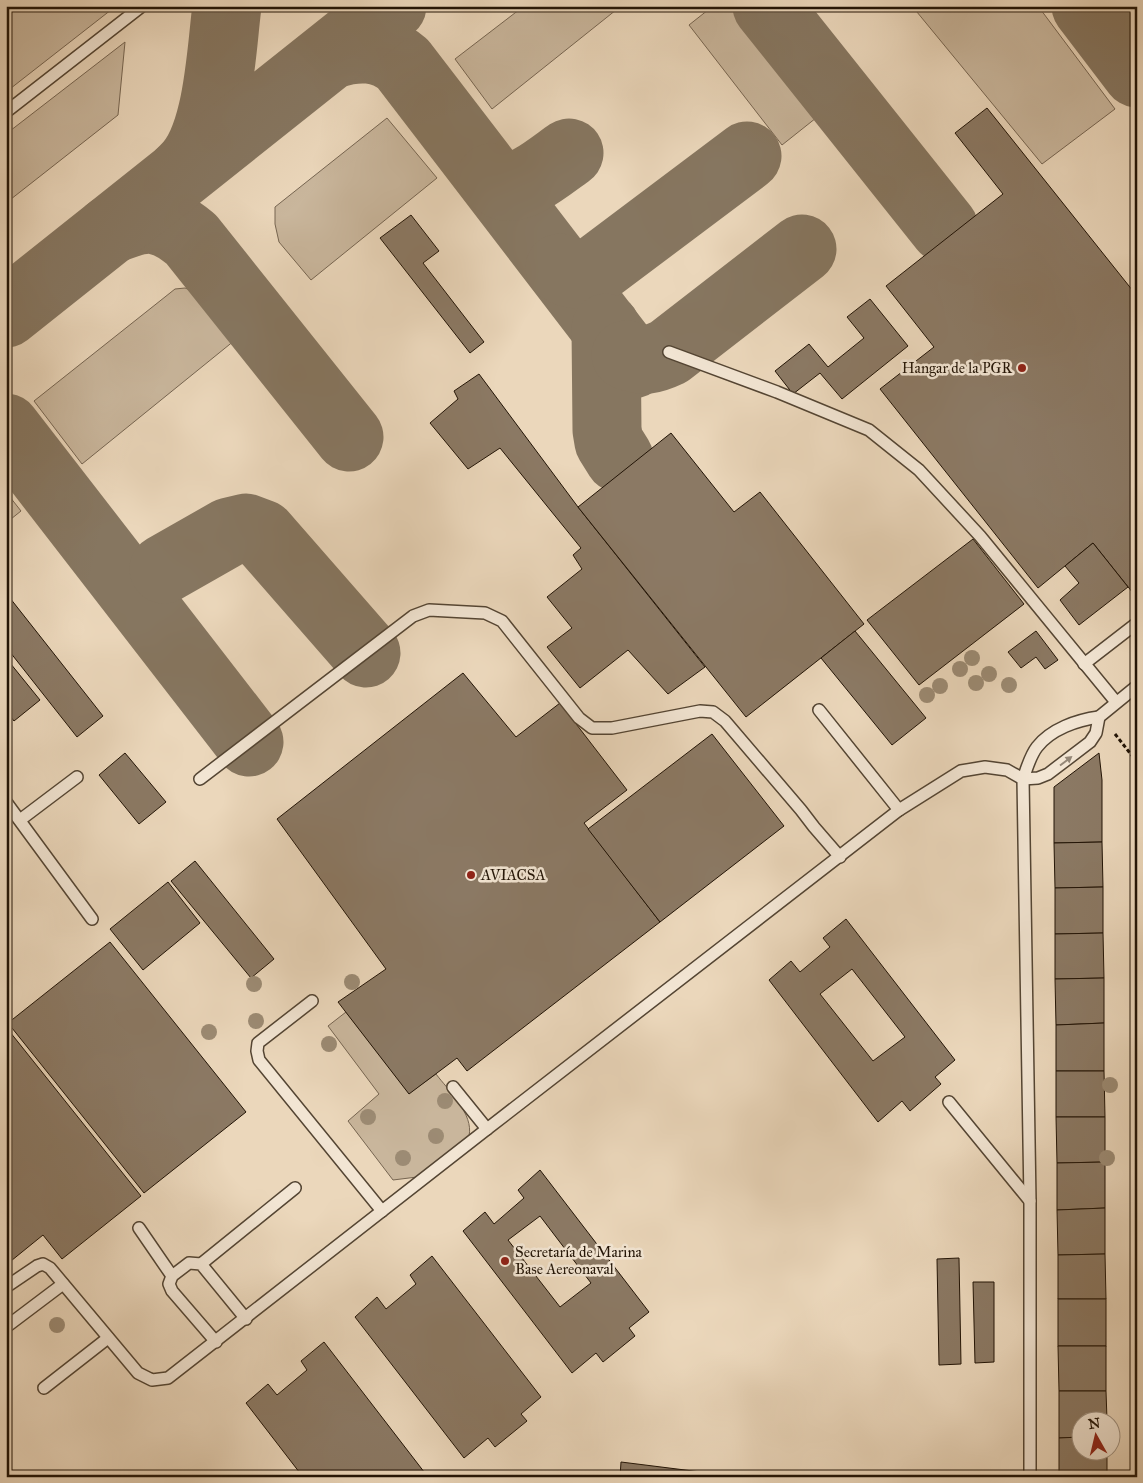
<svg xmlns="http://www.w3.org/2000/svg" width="1143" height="1483" font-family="'IM FELL Great Primer',serif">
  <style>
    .green { fill: #c9b69c; stroke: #766551 }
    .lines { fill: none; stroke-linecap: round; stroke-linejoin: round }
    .taxiway { stroke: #867660; stroke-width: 69 }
    .building { fill: #8b7964; stroke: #221406; fill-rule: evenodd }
    .service-casing { stroke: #544533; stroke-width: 14 }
    .path { stroke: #221406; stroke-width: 3; stroke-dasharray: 4 2.5; stroke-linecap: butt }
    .service { stroke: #f2e5d3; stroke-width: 11 }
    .tree { fill: #9c8b74 }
    .oneway { fill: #948777 }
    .poi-dot { fill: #8f2418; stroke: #f2e5d3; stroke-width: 2 }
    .labels { text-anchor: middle; stroke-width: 5; stroke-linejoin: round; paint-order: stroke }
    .poi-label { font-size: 15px; fill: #221406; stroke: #f2e5d3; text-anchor: start }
  </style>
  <rect width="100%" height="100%" fill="#ebd7bb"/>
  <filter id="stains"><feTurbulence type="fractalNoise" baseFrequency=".004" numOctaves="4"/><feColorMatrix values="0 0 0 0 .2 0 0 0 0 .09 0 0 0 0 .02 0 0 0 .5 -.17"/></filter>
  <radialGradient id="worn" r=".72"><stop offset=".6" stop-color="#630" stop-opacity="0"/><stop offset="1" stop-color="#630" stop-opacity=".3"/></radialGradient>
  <g class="green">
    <polygon points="6,6 116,6 6,92"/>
    <polygon points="524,6 621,6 492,109 455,59"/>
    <polygon points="713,6 729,6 816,118 782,145 689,25"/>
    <polygon points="912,6 1038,6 1115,109 1042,164"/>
    <polygon points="125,42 118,115 6,203 6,134"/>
    <polygon points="387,118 437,178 311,280 279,242 275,224 275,207"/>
    <polygon points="185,288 193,291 200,296 240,336 82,464 34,401 175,289"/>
    <polygon points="6,492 21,511 6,523"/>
    <path d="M346 1012 409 1093 436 1074C448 1090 474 1114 469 1136L417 1177 393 1180 348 1121 379 1094 328 1026Z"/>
  </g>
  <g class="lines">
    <g class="taxiway">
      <polyline points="767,6 944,228"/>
      <polyline points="1086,6 1137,73"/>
      <path d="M333 54C358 46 382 46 403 64L633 364"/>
      <path d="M182 172C219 142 221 51 227 6"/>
      <path d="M491 178C495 180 500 185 504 186 522 191 554 163 569 153"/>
      <path d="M110 230C146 215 160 214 191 239L349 437"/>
      <path d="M560 268C572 276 580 275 594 271L747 156"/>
      <polyline points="6,313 392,6"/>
      <polyline points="606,328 607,430 609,442 619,458"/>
      <path d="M626 355C644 362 652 360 669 352L802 249"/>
      <polyline points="6,428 249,742"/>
      <polyline points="164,569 229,532 246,528 262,534 366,653"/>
    </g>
  </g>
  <g class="building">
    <polygon points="987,108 1137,296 1137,598 1093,543 1038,588 880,389 934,347 886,286 1003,194 955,133"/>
    <polygon points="411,215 439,251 423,263 484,342 470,353 380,238"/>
    <polygon points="870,299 908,346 842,399 820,373 793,394 775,371 809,344 828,367 864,338 847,317"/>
    <polygon points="479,374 578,507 705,667 668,694 628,650 580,688 547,647 572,628 547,597 582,569 573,555 581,548 500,448 468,469 430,423 458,399 454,391"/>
    <polygon points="671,433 734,512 760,492 864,624 746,717 578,507"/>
    <polygon points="973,539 1024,604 919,685 867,620"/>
    <polygon points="1093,543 1128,587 1079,625 1060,600 1079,583 1065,566"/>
    <polygon points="6,593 103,716 77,737 6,647"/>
    <polygon points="855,631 926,718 892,745 821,658"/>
    <polygon points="1036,631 1058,660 1045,669 1036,657 1021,668 1008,652"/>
    <polygon points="6,658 40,700 14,721 6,711"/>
    <polygon points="463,673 516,737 560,703 627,790 584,823 660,922 467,1071 457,1058 409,1094 338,1002 386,969 277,819"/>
    <polygon points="712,734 784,826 660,922 588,829"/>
    <polygon points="125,753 166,802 139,824 99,775"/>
    <polygon points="1099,753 1102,780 1102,842 1054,843 1054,787"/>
    <polygon points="1102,842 1103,887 1055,888 1054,843"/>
    <polygon points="195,861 274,959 251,978 171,881"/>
    <polygon points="168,882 200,923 143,970 110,929"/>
    <polygon points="1103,887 1103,933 1055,934 1055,888"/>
    <path d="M846 919 955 1060 935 1077 941 1084 910 1111 902 1101 878 1122 769 980 791 961 800 972 830 947 823 938ZM852 969 905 1037 873 1061 820 994Z"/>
    <polygon points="1103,933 1104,978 1055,979 1055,934"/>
    <polygon points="110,942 246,1112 144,1193 8,1023"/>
    <polygon points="1104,978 1104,1023 1056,1025 1055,979"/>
    <polygon points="1104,1023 1104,1071 1056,1071 1056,1025"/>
    <polygon points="6,1027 141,1196 62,1259 43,1235 6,1265"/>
    <polygon points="1056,1071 1104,1071 1105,1117 1056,1117"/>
    <polygon points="1056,1117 1105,1117 1105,1162 1057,1163"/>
    <polygon points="1105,1162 1105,1208 1057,1210 1057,1163"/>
    <path d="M540 1170 649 1312 629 1328 635 1336 603 1362 596 1353 572 1373 463 1231 485 1212 494 1224 524 1198 518 1190ZM540 1216 591 1283 560 1307 508 1240Z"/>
    <polygon points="1105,1208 1105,1254 1058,1255 1057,1210"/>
    <polygon points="1105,1254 1106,1299 1058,1299 1058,1255"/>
    <polygon points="432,1256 541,1397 521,1414 527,1421 495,1447 488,1438 464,1458 355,1317 377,1297 386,1309 416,1284 410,1275"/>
    <polygon points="959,1258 961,1364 939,1365 937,1259"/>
    <polygon points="973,1282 994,1282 994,1362 975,1363"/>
    <rect x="1058" y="1299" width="48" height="47"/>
    <polygon points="324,1342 428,1477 303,1477 246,1403 268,1384 277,1395 307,1370 301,1361"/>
    <polygon points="1058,1346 1106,1346 1106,1391 1059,1391"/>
    <polygon points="1059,1391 1106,1391 1107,1420 1080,1420 1080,1437 1059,1438"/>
    <polygon points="1080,1437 1080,1450 1107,1450 1107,1477 1059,1477 1059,1438"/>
    <polygon points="621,1462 741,1477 620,1477"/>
  </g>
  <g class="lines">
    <defs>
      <g id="service">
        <polyline points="6,112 142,6"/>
        <polyline points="669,352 777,392 869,430 919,470 980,536 1116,702"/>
        <polyline points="1084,664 1137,623"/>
        <polyline points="819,710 899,810"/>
        <polyline points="200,779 413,616 429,610 485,613 502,621 579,718 592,728 612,728 700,711 713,712 725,721 801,810 814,827 840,857"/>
        <polyline points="6,802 92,919"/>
        <polyline points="20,820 77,777"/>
        <polyline points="312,1001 258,1043 257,1051 259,1060 382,1211"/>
        <polyline points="453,1087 487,1129"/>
        <polyline points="949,1102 1030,1201"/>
        <polyline points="139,1228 172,1276"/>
        <polyline points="201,1264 295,1188"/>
        <polyline points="6,1287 37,1266 43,1264 50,1268 138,1373 152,1380 168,1378 487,1129 899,810 961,771 985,767 1007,770 1023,779 1038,778 1048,774 1090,742 1096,733 1099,717 1137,686"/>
        <polyline points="6,1327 63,1284"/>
        <polyline points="216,1342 172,1291 169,1284 172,1276 189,1263 201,1264 246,1319"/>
        <polyline points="44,1388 108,1338"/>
        <path d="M1030 1477V1201L1023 779C1027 768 1030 756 1037 747 1051 729 1077 720 1099 717"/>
      </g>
    </defs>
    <use href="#service" class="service-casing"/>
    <polyline class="path" points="1115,734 1137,762"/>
    <use href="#service" class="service"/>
  </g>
  <g class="tree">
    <circle cx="972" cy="658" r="8"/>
    <circle cx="960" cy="669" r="8"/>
    <circle cx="989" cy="674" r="8"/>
    <circle cx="976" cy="683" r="8"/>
    <circle cx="1009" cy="685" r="8"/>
    <circle cx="940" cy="686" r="8"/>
    <circle cx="927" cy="695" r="8"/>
    <circle cx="352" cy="982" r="8"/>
    <circle cx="254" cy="984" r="8"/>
    <circle cx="256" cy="1021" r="8"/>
    <circle cx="209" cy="1032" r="8"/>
    <circle cx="329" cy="1044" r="8"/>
    <circle cx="1110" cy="1085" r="8"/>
    <circle cx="445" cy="1101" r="8"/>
    <circle cx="368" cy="1117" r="8"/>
    <circle cx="436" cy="1136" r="8"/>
    <circle cx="403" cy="1158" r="8"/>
    <circle cx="1107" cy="1158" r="8"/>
    <circle cx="57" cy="1325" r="8"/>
  </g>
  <defs><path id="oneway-solid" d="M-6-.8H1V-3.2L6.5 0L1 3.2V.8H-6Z" transform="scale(1.25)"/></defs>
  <use class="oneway" href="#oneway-solid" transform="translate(1066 761) rotate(-37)"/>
  <g class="poi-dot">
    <circle cx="1022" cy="368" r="5"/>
    <circle cx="471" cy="875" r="5"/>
    <circle cx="505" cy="1261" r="5"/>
  </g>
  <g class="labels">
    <g class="poi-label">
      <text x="1012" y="373" text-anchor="end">Hangar de la PGR</text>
      <text x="481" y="880">AVIACSA</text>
      <text x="515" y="1257">Secretaría de Marina<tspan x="515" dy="17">Base Aereonaval</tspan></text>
    </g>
  </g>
  <rect width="1143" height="1483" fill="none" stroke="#ebd7bb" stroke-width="25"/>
  <rect x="8" y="8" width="1128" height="1468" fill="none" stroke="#221406" stroke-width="2.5"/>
  <rect x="12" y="12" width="1118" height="1458" fill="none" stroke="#221406"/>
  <g transform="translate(1096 1436) rotate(352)"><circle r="24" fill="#f2e5d3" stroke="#9f9181"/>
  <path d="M0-4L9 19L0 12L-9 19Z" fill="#8f2418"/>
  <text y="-8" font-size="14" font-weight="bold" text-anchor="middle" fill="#221406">N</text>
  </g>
  <rect width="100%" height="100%" filter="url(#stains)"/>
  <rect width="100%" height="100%" fill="url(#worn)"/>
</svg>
